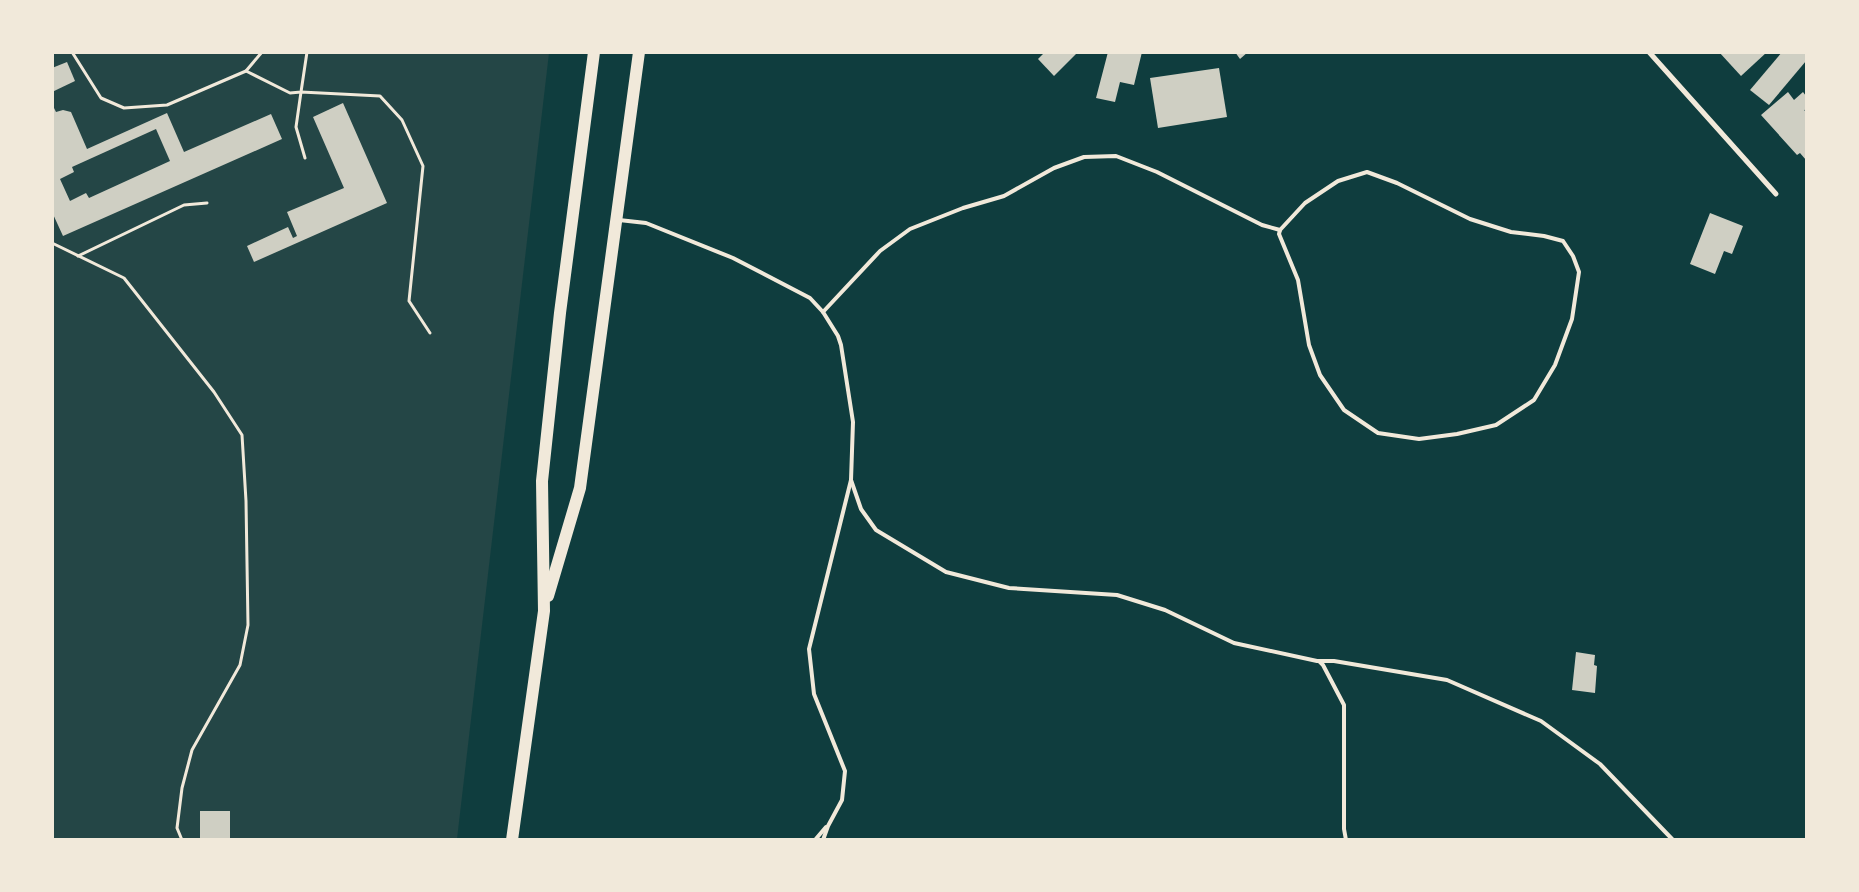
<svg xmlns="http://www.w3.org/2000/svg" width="1859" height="892" font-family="Arial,sans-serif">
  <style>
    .green { fill: #244646 }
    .building { fill: #cfcfc3; fill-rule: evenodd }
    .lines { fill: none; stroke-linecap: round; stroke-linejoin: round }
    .path { stroke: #f1e9da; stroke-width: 3 }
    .service { stroke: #f1e9da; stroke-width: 4 }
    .minor { stroke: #f1e9da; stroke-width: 5 }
    .primary { stroke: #f1e9da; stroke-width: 12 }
  </style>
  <rect width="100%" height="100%" fill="#0f3d3e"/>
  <polygon class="green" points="52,53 549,53 457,839 53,839"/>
  <g class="building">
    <polygon points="1045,52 1078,52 1054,76 1038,59"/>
    <polygon points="1108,52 1142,52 1134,85 1120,82 1115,102 1096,98"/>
    <polygon points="1235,52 1248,52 1240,59"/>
    <polygon points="1719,52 1767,52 1741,76"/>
    <polygon points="1782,52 1806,52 1806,61 1769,105 1750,90"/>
    <polygon points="67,62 75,81 52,92 52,68"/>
    <polygon points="1219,68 1227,117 1158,128 1150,78"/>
    <polygon points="1788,92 1794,100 1803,92 1806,96 1806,108 1804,111 1806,110 1806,160 1800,153 1797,155 1761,115"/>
    <polygon points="343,103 387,203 254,262 247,246 288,227 293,238 297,236 287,212 344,188 313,117"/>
    <path d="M52 104 56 112 63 110 71 112 87 149 167 113 184 152 271 114 282 139 63 236 52 212ZM156 129 170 161 89 198 86 193 70 201 60 179 74 172 72 167Z"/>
    <polygon points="1710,213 1743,226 1732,254 1724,251 1715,274 1690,264"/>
    <polygon points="1576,652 1595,655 1594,665 1597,666 1595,693 1572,690"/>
    <rect x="200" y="811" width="30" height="29"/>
  </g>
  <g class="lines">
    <g class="path">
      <polyline points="72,52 101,98 124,108 167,105 246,71 290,93 301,92 307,52"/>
      <polyline points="246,71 262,52"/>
      <polyline points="305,158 296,127 301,92 380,96 402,120 423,166 409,301 430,333"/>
      <polyline points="52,243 124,278 214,392 242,435 246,501 248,625 240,665 192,750 182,788 177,828 182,840"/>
      <polyline points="78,256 184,205 207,203"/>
    </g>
    <g class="service">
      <polygon points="1367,172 1397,183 1470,219 1511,232 1544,236 1563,241 1573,256 1579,272 1572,319 1555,365 1534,400 1496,425 1457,434 1419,439 1378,433 1344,410 1320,375 1309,345 1298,280 1279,234 1280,230 1305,203 1338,181"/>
      <polyline points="619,220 646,223 733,258 810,298 823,312 838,336 841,345 853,422 851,480 809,649 814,694 845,771 842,800 828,826 823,840"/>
      <polyline points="823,312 880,251 910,229 963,208 1004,196 1054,168 1084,157 1116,156 1157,172 1262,225 1280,230"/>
      <polyline points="851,480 861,509 876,530 946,572 1009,588 1117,595 1165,610 1234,643 1317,661 1334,661 1447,680 1541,721 1600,764 1673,840"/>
      <polyline points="1319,661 1323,665 1344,705 1344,829 1346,840"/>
      <polyline points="815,840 826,827"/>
    </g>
    <polyline class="minor" points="1649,52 1776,194"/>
    <g class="primary">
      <polyline points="548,596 580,488 639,52"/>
      <polyline points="512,840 544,611 542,481 560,313 594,52"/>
    </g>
  </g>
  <rect width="1859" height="892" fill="none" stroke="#f1e9da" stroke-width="108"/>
</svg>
